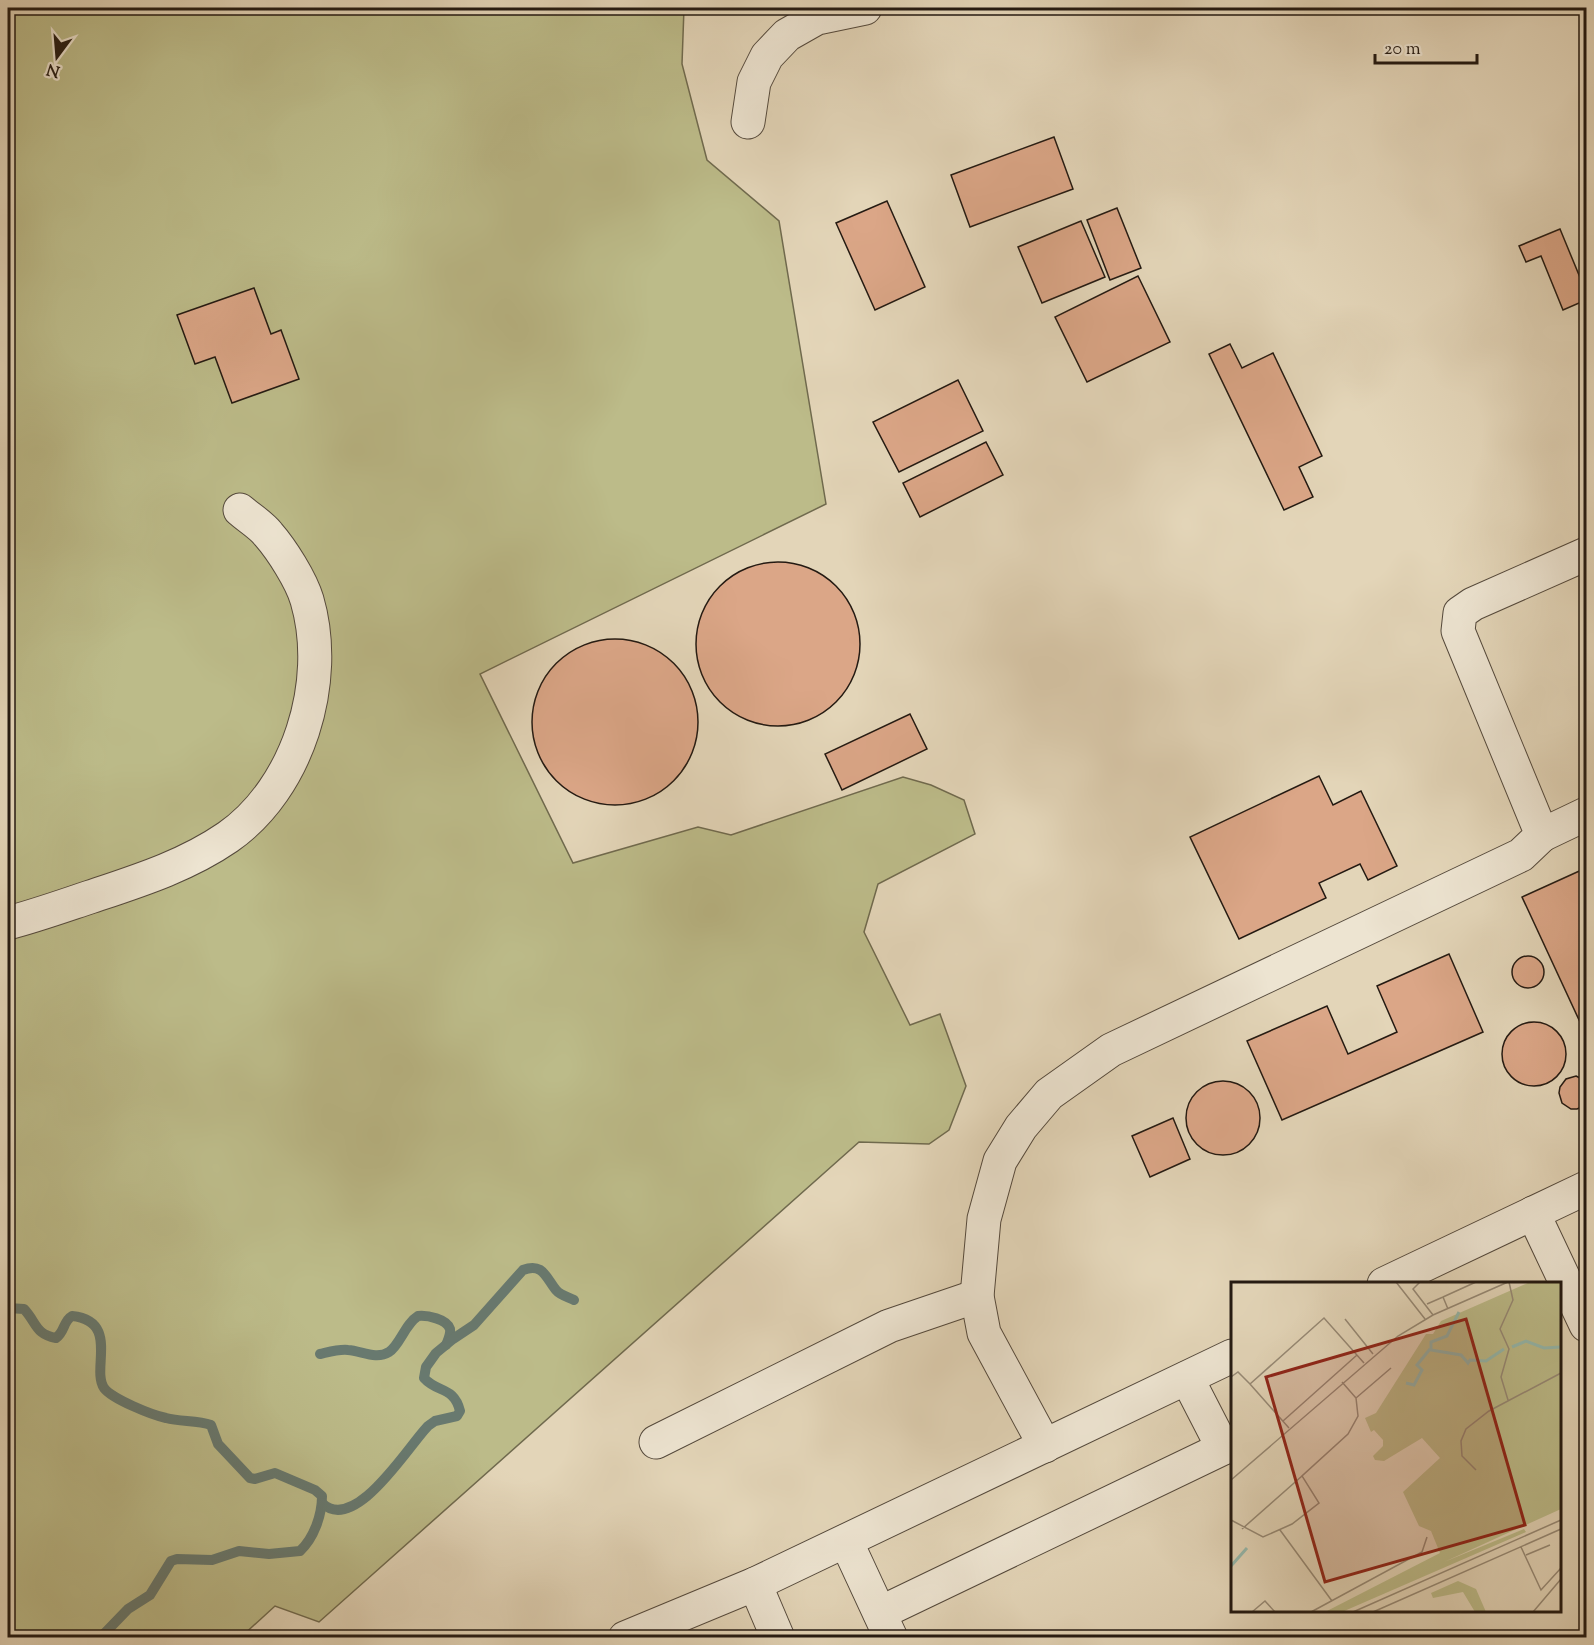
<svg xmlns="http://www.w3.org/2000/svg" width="1594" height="1645" font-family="'Sorts Mill Goudy',serif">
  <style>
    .green { fill: #bcbb89; stroke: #706a4e; stroke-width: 1.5 }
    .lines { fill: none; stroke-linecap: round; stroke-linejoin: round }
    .stream { stroke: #68796f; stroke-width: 10 }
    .building { fill: #dba687; stroke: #241a12; stroke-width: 1.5 }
    .minor-casing { stroke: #54493c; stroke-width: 35 }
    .minor { stroke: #ede4d1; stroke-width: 33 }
    .inset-river { fill: none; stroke: #95b9ad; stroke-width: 3 }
    .inset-road { fill: none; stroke: #978a76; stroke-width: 1.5 }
    .view { fill: #8f2418; fill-opacity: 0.15; stroke: #8f2418; stroke-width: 3 }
    .inset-edge { fill: none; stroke: #241a12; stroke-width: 3 }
  </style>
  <rect width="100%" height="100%" fill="#e3d5b8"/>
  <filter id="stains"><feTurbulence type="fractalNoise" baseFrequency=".00333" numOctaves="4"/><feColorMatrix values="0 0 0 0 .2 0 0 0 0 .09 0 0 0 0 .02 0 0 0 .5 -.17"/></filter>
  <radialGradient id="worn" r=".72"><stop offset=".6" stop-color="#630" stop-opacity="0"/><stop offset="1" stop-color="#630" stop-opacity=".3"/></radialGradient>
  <polygon class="green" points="8,8 684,8 682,64 707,160 779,221 826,504 480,674 573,863 698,827 731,835 903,777 931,785 964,800 975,834 878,884 864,932 910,1025 940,1014 966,1086 949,1130 929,1144 859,1142 319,1622 275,1606 241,1637 8,1637"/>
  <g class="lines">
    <g class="stream">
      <path d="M8 1308 24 1309C37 1323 35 1334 56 1338 65 1332 63 1321 72 1316 120 1321 91 1369 104 1388 112 1399 152 1415 166 1418 181 1422 197 1420 211 1425L218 1444 250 1478 255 1479 275 1473 315 1490 322 1496C322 1515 314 1538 300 1551L269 1554 239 1551 212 1560 177 1559 171 1561 150 1595 128 1609 100 1638"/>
      <path d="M320 1354C329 1352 339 1349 348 1350 362 1351 376 1360 389 1352 400 1345 405 1324 418 1316 427 1315 447 1319 450 1329 451 1334 448 1340 446 1345"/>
      <path d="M322 1503C355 1535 409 1445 428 1426L435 1421 457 1416 460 1411C454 1386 437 1393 424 1378L426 1367 436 1353 453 1339 474 1325 523 1270C543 1262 546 1278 556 1290 560 1295 568 1297 574 1300"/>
    </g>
  </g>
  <g class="building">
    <polygon points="1054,137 1073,189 970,227 951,175"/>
    <polygon points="887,201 925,287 875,310 836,223"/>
    <polygon points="1117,208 1141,268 1110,280 1087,220"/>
    <polygon points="1081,221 1105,277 1042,303 1018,247"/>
    <polygon points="1560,229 1586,292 1586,300 1563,310 1541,256 1526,262 1519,246"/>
    <polygon points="1138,276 1170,342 1087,382 1055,317"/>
    <polygon points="254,288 271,334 281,330 299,379 232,403 215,357 195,364 177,315"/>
    <polygon points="1230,344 1242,368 1273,353 1322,456 1299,467 1313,497 1284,510 1209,354"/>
    <polygon points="958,380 983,431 899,472 873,422"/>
    <polygon points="986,442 1003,475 920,517 903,483"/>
    <circle cx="778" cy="644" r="82"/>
    <circle cx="615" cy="722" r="83"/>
    <polygon points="910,714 927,749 842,790 825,754"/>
    <polygon points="1319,776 1333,805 1361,791 1397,866 1368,880 1360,864 1319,883 1326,898 1239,939 1190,837"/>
    <polygon points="1586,868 1586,1035 1522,897"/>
    <polygon points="1449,954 1483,1032 1282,1120 1247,1041 1327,1006 1348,1054 1397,1032 1377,986"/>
    <circle cx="1528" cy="972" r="16"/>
    <circle cx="1534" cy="1054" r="32"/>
    <polygon points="1576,1076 1586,1081 1586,1105 1577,1109 1571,1109 1562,1103 1559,1093 1560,1087 1566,1079"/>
    <circle cx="1223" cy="1118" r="37"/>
    <polygon points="1173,1118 1190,1159 1150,1177 1132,1136"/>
  </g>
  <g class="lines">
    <defs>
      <g id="minor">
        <polyline points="748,122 754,82 767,56 787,35 817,18 865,8"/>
        <polyline points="1542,835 1586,814"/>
        <path d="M8 923C35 916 63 906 90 897 138 881 186 866 228 837 298 788 331 682 307 600 301 580 282 550 268 534 261 525 249 518 240 510"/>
        <polyline points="1533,1213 1586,1325"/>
        <polyline points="1384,1284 1586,1188"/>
        <polyline points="1187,1378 1223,1448"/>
        <polyline points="656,1442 889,1326 977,1296"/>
        <polyline points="1045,1446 984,1333 977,1296 984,1219 1000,1161 1021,1127 1049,1094 1111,1050 1521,855 1542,835 1458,631 1460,613 1473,604 1586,554"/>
        <polyline points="846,1541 891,1638"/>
        <polyline points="755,1584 778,1638"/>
        <polyline points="880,1613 1232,1444"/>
        <polyline points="625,1638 755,1584 1232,1356"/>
      </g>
    </defs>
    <use href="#minor" class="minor-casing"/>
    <use href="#minor" class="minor"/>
  </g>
  <g transform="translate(1231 1282)">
    <rect width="330" height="330" fill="#e3d5b8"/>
    <path d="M299 0H330V227L213 280 293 247 295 250 111 330H94L209 271 200 249 188 244 172 210 209 176 191 156 153 179 144 178 142 174 152 164V158L143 148 140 150 134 136 145 131 195 52H202L210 39ZM227 299 245 307 255 330H244L232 310 202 316 200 311Z" fill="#bcbb89"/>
    <path class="inset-river" d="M228 30 216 54 200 60V68L230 73 237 81 239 78 255 79 273 67M281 65 295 59 313 66 330 65M175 101 183 103 191 88 186 83 199 67M0 284 16 266"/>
    <path class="inset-road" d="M165 0 194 37M189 0 182 7 202 33M212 15 245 0M196 22 212 15 217 27M114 37 142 72M0 95 7 90 19 102M125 116 160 86M277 118 270 95 278 67 269 47 282 18 278 0M52 139 126 73M58 146 19 102 93 36 133 81M245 188 231 174 230 159 235 147 258 129 330 91M0 198 167 54 202 33 277 0M0 238 32 255 61 242 88 221 71 194 117 152 127 134 125 116 111 100M11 247 71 194M49 248 101 319M290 265 310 308 330 286M295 273 319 263M21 330 34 319 44 330M80 330 191 270 196 255M122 330 330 238M142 330 330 247M302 330 330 297"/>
    <path class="view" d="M235 37 294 243 94 300 35 95Z"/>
    <rect width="330" height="330" class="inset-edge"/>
  </g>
  <rect width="1594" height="1645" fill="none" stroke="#e3d5b8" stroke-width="30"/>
  <rect x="9" y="9" width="1576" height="1627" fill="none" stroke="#241a12" stroke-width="3"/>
  <rect x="15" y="15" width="1564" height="1615" fill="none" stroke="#241a12" stroke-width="1.5"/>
  <g transform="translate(57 57) rotate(196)" stroke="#ede4d1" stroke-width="4.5" paint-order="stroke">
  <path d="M0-4.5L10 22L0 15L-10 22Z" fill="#241a12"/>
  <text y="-9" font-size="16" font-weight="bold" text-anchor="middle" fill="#241a12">N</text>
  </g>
  <path d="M1375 54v9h102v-9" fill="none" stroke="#241a12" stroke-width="3"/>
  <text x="1384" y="54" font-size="18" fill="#241a12" stroke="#ede4d1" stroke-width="4.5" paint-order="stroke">20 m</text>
  <rect width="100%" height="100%" filter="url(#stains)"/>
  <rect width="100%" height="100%" fill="url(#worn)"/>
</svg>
